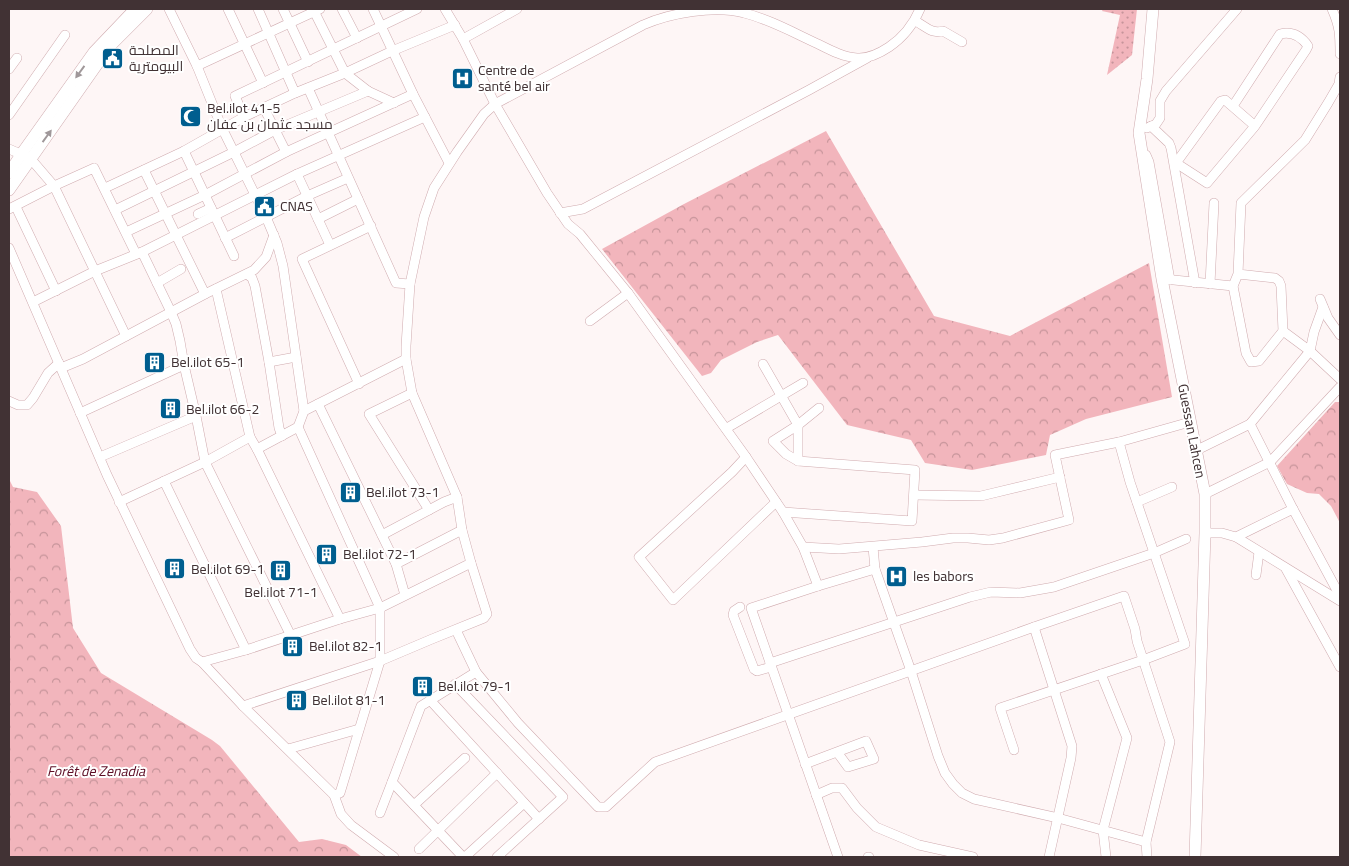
<svg xmlns="http://www.w3.org/2000/svg" width="1349" height="866" font-family="Georgia,Cairo,serif">
  <style>
    .forest { fill: url(#forest-crowns) }
    .garden { fill: url(#garden-dots) }
    .lines { fill: none; stroke-linecap: round; stroke-linejoin: round }
    .minor-casing { stroke: #d0abaf; stroke-width: 10 }
    .major-casing { stroke: #d0abaf; stroke-width: 12 }
    .minor { stroke: #fff; stroke-width: 9 }
    .major { stroke: #fff; stroke-width: 11 }
    .oneway { fill: #a0989a }
    .labels { text-anchor: middle; stroke-width: 4; stroke-linejoin: round; paint-order: stroke }
    .poi-label { font-size: 14px; fill: #413234; stroke: #fff; text-anchor: start }
    .street-label { font-size: 14px; fill: #413234; stroke: #fff }
    .park-label { font-size: 14px; font-style: italic; fill: #5d0d24; stroke: #fff }
  </style>
  <defs>
    <pattern id="forest-crowns" width="20" height="18" patternUnits="userSpaceOnUse" patternTransform="scale(1.25)"><rect width="20" height="18" fill="#f2b5bc"/><path d="M2 6a3 3 0 1 1 6 0M12 15a3 3 0 1 1 6 0" fill="none" stroke="#c6949a"/></pattern>
    <pattern id="garden-dots" width="8" height="8" patternUnits="userSpaceOnUse" patternTransform="scale(1.25)"><rect width="8" height="8" fill="#f2b5bc"/><path d="M2 2h.1M6 6h.1" fill="none" stroke="#c6949a" stroke-width="1.8" stroke-linecap="round"/></pattern>
  </defs>
  <rect width="100%" height="100%" fill="#fef6f6"/>
  <g class="forest">
    <polygon points="826,131 934,316 1010,336 1149,263 1172,397 1086,419 1050,435 1046,455 972,470 925,463 911,440 847,425 778,335 757,342 721,360 711,373 702,376 602,249 684,204"/>
    <polygon points="1335,402 1340,402 1340,523 1331,506 1319,494 1307,493 1287,484 1277,466"/>
    <polygon points="9,479 13,487 37,492 61,526 73,628 101,673 212,740 220,746 299,842 322,839 346,845 362,857 9,857"/>
  </g>
  <polygon class="garden" points="1103,9 1137,9 1132,55 1107,75 1120,15 1102,11"/>
  <g class="lines">
    <defs>
      <g id="minor">
        <polyline points="169,9 197,66 222,128 266,217 277,243 283,266 304,411"/>
        <polyline points="228,9 263,83"/>
        <polyline points="258,9 295,93"/>
        <polyline points="283,9 308,62"/>
        <polyline points="313,9 345,73 368,91 394,103"/>
        <polyline points="342,9 357,38"/>
        <polyline points="373,9 413,94 449,163"/>
        <polyline points="445,9 463,39 495,104 547,193 568,224 580,234 628,293 746,457 783,512 803,547 818,586"/>
        <path d="M1332 9C1340 27 1340 35 1340 54"/>
        <path d="M915 21C926 26 930 34 943 31L962 42"/>
        <polyline points="463,39 517,9"/>
        <polyline points="197,66 320,9"/>
        <polyline points="9,69 17,58"/>
        <polyline points="308,88 396,283 410,284"/>
        <path d="M1233 106 1280 34C1292 31 1301 36 1308 46L1306 50 1255 126 1207 183 1176 163 1221 101 1225 100 1255 126"/>
        <polyline points="264,108 286,152"/>
        <polyline points="9,115 65,35"/>
        <polyline points="244,117 235,96 417,9"/>
        <polyline points="1151,126 1169,143 1171,148 1195,283"/>
        <polyline points="1147,128 1156,124 1160,118 1160,101 1166,91 1237,9"/>
        <polyline points="9,149 30,158 54,186 126,336"/>
        <polyline points="184,151 234,256"/>
        <polyline points="1146,155 1149,162 1170,280"/>
        <polyline points="144,170 205,294"/>
        <polyline points="297,174 330,245"/>
        <polyline points="105,188 184,151 244,117 295,93 345,73 392,51 455,25"/>
        <polyline points="16,207 56,291"/>
        <polyline points="9,209 54,186 94,168 136,254"/>
        <polyline points="115,210 234,152 275,130 368,91"/>
        <polyline points="560,213 583,209 809,90 867,58"/>
        <polyline points="198,214 211,208"/>
        <polyline points="318,219 358,199"/>
        <polyline points="126,232 205,195 286,152 413,94"/>
        <polyline points="225,238 307,196 348,178"/>
        <polyline points="9,248 107,475 190,649 196,658 202,662 243,706 334,795 341,814 351,825 394,857"/>
        <polyline points="142,252 171,312 176,324 180,341 184,365 196,416"/>
        <polyline points="247,274 252,278 255,286 269,362 279,428 282,436"/>
        <polyline points="1238,274 1275,278 1279,281 1281,286 1283,331 1259,361 1251,362 1246,353 1233,286 1238,274 1241,203 1305,140 1328,103 1339,84 1340,77"/>
        <polyline points="1164,279 1233,286"/>
        <polyline points="157,283 181,269"/>
        <polyline points="1210,284 1214,203"/>
        <polyline points="216,289 250,437 257,449 340,619"/>
        <polyline points="1320,299 1328,318 1340,335"/>
        <polyline points="33,302 95,271 142,252 297,174 425,117"/>
        <polyline points="590,321 628,293"/>
        <polyline points="1283,331 1310,351 1314,332 1323,307"/>
        <polyline points="269,362 296,357"/>
        <polyline points="763,364 798,425 798,461"/>
        <polyline points="61,368 83,359 205,294 254,270 266,257 274,235"/>
        <polyline points="359,384 302,259 371,226"/>
        <polyline points="412,393 369,414 429,510"/>
        <polyline points="9,401 18,405 27,405 33,398 48,373 59,363"/>
        <polyline points="318,404 396,564 405,595"/>
        <polyline points="80,413 184,365"/>
        <polyline points="1250,424 1293,509 1340,596"/>
        <polyline points="298,427 304,411 406,359"/>
        <polyline points="727,428 803,383"/>
        <polyline points="257,449 298,427 380,608 380,661 340,793 334,795"/>
        <polyline points="1195,451 1250,424 1310,351 1340,379"/>
        <polyline points="100,457 196,416 205,462 291,636"/>
        <polyline points="746,457 732,472 639,557 673,600 776,502"/>
        <polyline points="164,481 246,650"/>
        <polyline points="1205,494 1270,462 1340,387"/>
        <polyline points="914,495 981,496 1060,477"/>
        <polyline points="119,502 205,462 250,437"/>
        <polyline points="1137,502 1172,487"/>
        <polyline points="783,512 912,521 915,470 798,461 786,454 773,441 798,425 819,408"/>
        <polyline points="1205,533 1222,533 1236,537 1340,601"/>
        <polyline points="382,535 444,502 457,497"/>
        <polyline points="1236,537 1293,509"/>
        <polyline points="803,547 839,549 922,542 953,538 968,538 989,540 1003,538 1069,520 1055,455 1119,442 1190,422"/>
        <polyline points="873,547 875,569 911,671 938,756 945,773 953,784 962,793 974,799 1058,818 1146,842"/>
        <polyline points="396,564 462,530"/>
        <polyline points="1286,569 1340,667"/>
        <polyline points="1256,575 1259,552"/>
        <polyline points="740,607 734,611 733,615 754,669 757,671 771,667"/>
        <polyline points="1034,627 1072,746 1071,758 1049,857"/>
        <polyline points="456,630 476,672 518,723 598,807 606,807 655,762 1034,627 1124,596 1135,629 1137,641 1170,742 1146,842 1147,857"/>
        <polyline points="202,662 246,650 340,619 380,608 471,563"/>
        <polyline points="770,663 970,597 991,592 1020,593 1054,587 1154,553 1186,539"/>
        <polyline points="1101,674 1127,738 1103,830 1106,857"/>
        <polyline points="455,684 563,797 497,857"/>
        <polyline points="430,700 539,819"/>
        <path d="M243 706 380 661 432 639 484 618 487 614 471 563 462 530 457 497 412 393 406 359V346L410 284 424 217 434 188 457 152 484 114 495 104 643 25C670 13 715 5 744 13 769 19 794 33 818 44 830 50 843 57 857 58 869 59 880 53 889 47 904 37 913 25 920 9"/>
        <polyline points="288,749 359,729"/>
        <polyline points="1014,750 1000,708 1143,660 1185,644 1130,482 1119,442"/>
        <polyline points="805,764 866,741 874,759 848,767 837,752"/>
        <polyline points="816,795 832,788 842,788 857,808 876,827 919,845 973,857"/>
        <polyline points="414,805 465,758"/>
        <polyline points="380,813 392,782"/>
        <polyline points="419,849 497,773"/>
        <polyline points="463,857 392,782 421,706 476,672"/>
        <polyline points="465,857 524,803"/>
        <polyline points="838,857 751,608 818,586 875,569"/>
        <polyline points="868,857 869,857"/>
      </g>
      <g id="major">
        <polyline points="1153,9 1147,79 1139,133 1162,279 1205,494 1205,533 1195,857"/>
        <polyline points="9,173 22,153 94,52 135,9"/>
        <polyline points="9,190 110,46 147,9"/>
      </g>
    </defs>
    <use href="#minor" class="minor-casing"/>
    <use href="#major" class="major-casing"/>
    <use href="#minor" class="minor"/>
    <use href="#major" class="major"/>
  </g>
  <defs><path id="oneway-solid" d="M-6-.8H1V-3.2L6.5 0L1 3.2V.8H-6Z" transform="scale(1.25)"/></defs>
  <g class="oneway">
    <use href="#oneway-solid" transform="translate(80 72) rotate(126)"/>
    <use href="#oneway-solid" transform="translate(47 136) rotate(-54)"/>
  </g>
  <defs>
    <symbol id="civic-square" viewBox="-11 -11 22 22"><rect x="-9" y="-9" width="18" height="18" rx="4" fill="#005e8f" stroke="#fff"/><path d="M-.6-6.5H3V-4.5H.6V-3L4-1V1h2V6H-6V1h2V-1L-.6-3ZM-1.2 2.5V6h2.4V2.5Z" fill="#fff"/></symbol>
    <symbol id="hospital-square" viewBox="-11 -11 22 22"><rect x="-9" y="-9" width="18" height="18" rx="4" fill="#005e8f" stroke="#fff"/><path d="M-5-5h3v3.5h4V-5h3V5h-3V1.5h-4V5h-3Z" fill="#fff"/></symbol>
    <symbol id="mosque-square" viewBox="-11 -11 22 22"><rect x="-9" y="-9" width="18" height="18" rx="4" fill="#005e8f" stroke="#fff"/><path d="M3.5-4.9A6 6 0 1 0 3.5 4.9A5 5 0 1 1 3.5-4.9Z" fill="#fff"/></symbol>
    <symbol id="building-square" viewBox="-11 -11 22 22"><rect x="-9" y="-9" width="18" height="18" rx="4" fill="#005e8f" stroke="#fff"/><path d="M-4-6H4V6H1V3H-1V6H-4ZM-2.5-4.3h1.7v1.8h-1.7ZM.8-4.3h1.7v1.8H.8ZM-2.5-1h1.7V.8h-1.7ZM.8-1h1.7V.8H.8Z" fill="#fff"/></symbol>
  </defs>
  <g fill-rule="evenodd">
    <use href="#civic-square" x="100" y="46" width="25" height="25"/>
    <use href="#hospital-square" x="450" y="66" width="25" height="25"/>
    <use href="#mosque-square" x="178" y="104" width="25" height="25"/>
    <use href="#civic-square" x="252" y="194" width="25" height="25"/>
    <use href="#building-square" x="142" y="350" width="25" height="25"/>
    <use href="#building-square" x="158" y="396" width="25" height="25"/>
    <use href="#building-square" x="338" y="480" width="25" height="25"/>
    <use href="#building-square" x="314" y="542" width="25" height="25"/>
    <use href="#building-square" x="162" y="556" width="25" height="25"/>
    <use href="#building-square" x="268" y="558" width="25" height="25"/>
    <use href="#hospital-square" x="884" y="564" width="25" height="25"/>
    <use href="#building-square" x="280" y="634" width="25" height="25"/>
    <use href="#building-square" x="410" y="674" width="25" height="25"/>
    <use href="#building-square" x="284" y="688" width="25" height="25"/>
  </g>
  <g class="labels">
    <g class="poi-label">
      <text x="129" y="55">المصلحة<tspan x="129" dy="16">البيومترية</tspan></text>
      <text x="478" y="75">Centre de<tspan x="478" dy="16">santé bel air</tspan></text>
      <text x="207" y="113">Bel.ilot 41-5<tspan x="207" dy="16">مسجد عثمان بن عفان</tspan></text>
      <text x="280" y="211">CNAS</text>
      <text x="171" y="367">Bel.ilot 65-1</text>
      <text x="186" y="414">Bel.ilot 66-2</text>
      <text x="366" y="497">Bel.ilot 73-1</text>
      <text x="343" y="559">Bel.ilot 72-1</text>
      <text x="191" y="574">Bel.ilot 69-1</text>
      <text x="913" y="581">les babors</text>
      <text x="281" y="597" text-anchor="middle">Bel.ilot 71-1</text>
      <text x="309" y="651">Bel.ilot 82-1</text>
      <text x="438" y="691">Bel.ilot 79-1</text>
      <text x="312" y="705">Bel.ilot 81-1</text>
    </g>
    <g class="street-label">
      <text transform="translate(1192 431) rotate(79)" y="5">Guessan Lahcen</text>
    </g>
    <g class="park-label">
      <text x="96" y="776">Forêt de Zenadia</text>
    </g>
  </g>
  <rect width="1349" height="866" fill="none" stroke="#413234" stroke-width="20"/>
</svg>
